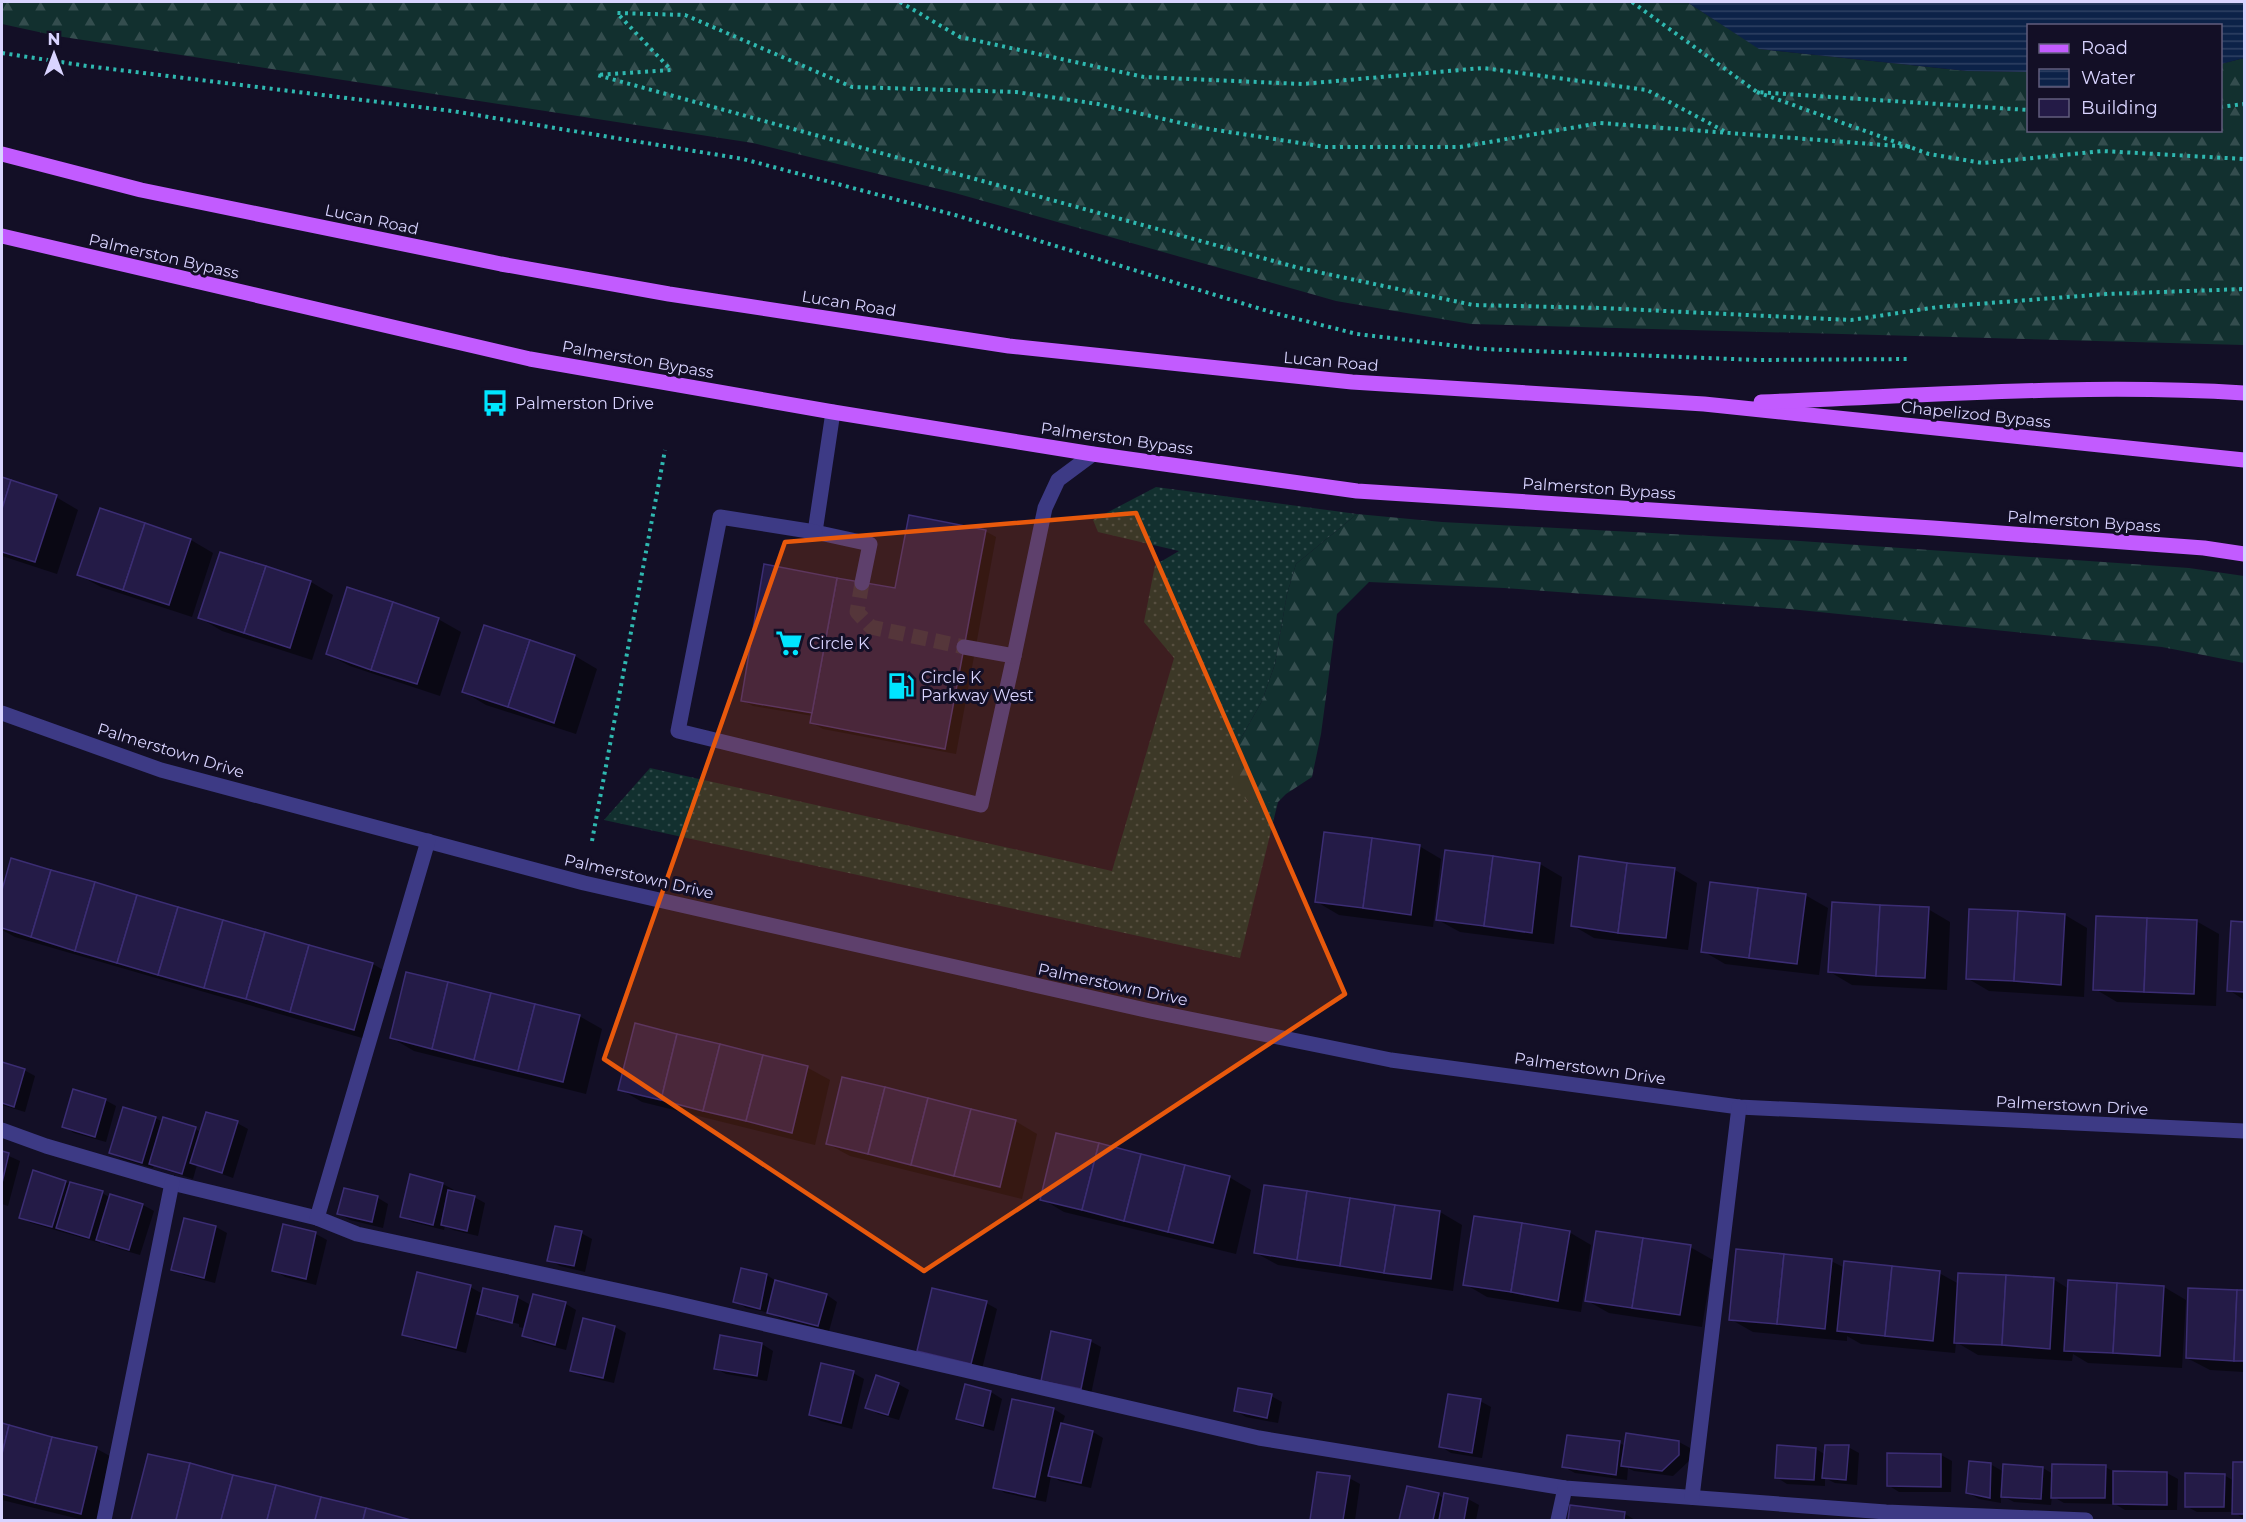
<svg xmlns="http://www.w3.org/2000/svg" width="2246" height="1522" font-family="Montserrat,sans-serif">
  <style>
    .grass { fill: url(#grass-dots) }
    .forest { fill: url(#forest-firs) }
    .water { fill: url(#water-rules) }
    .shadow { fill: #0007; fill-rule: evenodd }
    .building { fill: #241b47; stroke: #3b2d73; stroke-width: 1.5 }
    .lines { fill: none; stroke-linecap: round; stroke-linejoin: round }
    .minor-tunnel { stroke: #312d47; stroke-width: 15; stroke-dasharray: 15 8; stroke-linecap: butt }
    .path { stroke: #2fb8b0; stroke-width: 4; stroke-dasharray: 3 4.5; stroke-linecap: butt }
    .minor { stroke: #3d3a85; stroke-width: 15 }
    .major { stroke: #c25bff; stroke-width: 15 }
    .marked { fill: #e8590c; fill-opacity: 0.2; stroke: #e8590c; stroke-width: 4.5; stroke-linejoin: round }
    .labels { text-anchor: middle; stroke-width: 6; stroke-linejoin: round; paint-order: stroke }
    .street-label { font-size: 16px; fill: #d9d4ff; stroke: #130f26 }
    .poi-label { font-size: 16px; fill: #d9d4ff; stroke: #130f26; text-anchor: start }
  </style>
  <defs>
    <pattern id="grass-dots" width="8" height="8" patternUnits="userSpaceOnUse" patternTransform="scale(1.5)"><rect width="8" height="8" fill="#12302f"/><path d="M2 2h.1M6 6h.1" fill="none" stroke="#344d4e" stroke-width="1.8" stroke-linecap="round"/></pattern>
    <pattern id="forest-firs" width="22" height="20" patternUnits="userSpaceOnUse" patternTransform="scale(1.5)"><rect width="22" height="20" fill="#12302f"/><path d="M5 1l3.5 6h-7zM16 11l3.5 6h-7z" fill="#344d4e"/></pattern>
    <pattern id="water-rules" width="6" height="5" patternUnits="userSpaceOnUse" patternTransform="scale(1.5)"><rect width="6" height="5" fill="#0c2248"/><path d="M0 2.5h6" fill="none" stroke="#2f4163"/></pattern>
  </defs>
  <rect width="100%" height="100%" fill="#130f26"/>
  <polygon class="grass" points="1156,487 1357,514 1296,564 1287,594 1275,664 1262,701 1236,747 1247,802 1278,802 1240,958 604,820 650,768 1112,871 1174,658 1144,622 1155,565 1179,551 1098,532 1093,520"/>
  <g class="forest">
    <polygon points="2,2 1687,2 1760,49 1967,71 2028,72 2028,130 2220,130 2221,64 2244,58 2244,345 1471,324 1336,301 955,193 753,143 57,36 2,24"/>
    <polygon points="1357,514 1442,522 1786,540 2189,568 2244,576 2244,663 2162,647 1790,609 1504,588 1369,582 1337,614 1321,734 1312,777 1286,794 1278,802 1248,802 1232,781 1236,747 1262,701 1275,664 1287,594 1296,564"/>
  </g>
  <polygon class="water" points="1687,2 2244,2 2244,58 2221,64 2220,26 2028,26 2028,72 1967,71 1759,49"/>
  <g class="shadow">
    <polygon points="2,479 56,497 78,510 57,574 2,556"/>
    <polygon points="985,531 996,537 956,754 823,729 812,723 813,716 753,706 742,700 896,590"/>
    <polygon points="191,540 213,553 192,617 101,587 79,575"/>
    <polygon points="221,554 311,582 333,595 312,660 222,631 200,618"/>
    <polygon points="438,619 461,632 440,696 350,666 327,654"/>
    <polygon points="485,627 575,656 597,669 576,734 486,705 464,692"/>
    <polygon points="1419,846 1441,859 1433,927 1339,915 1317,902"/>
    <polygon points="12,860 373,964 395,977 376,1042 15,937 2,930 2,895"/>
    <polygon points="1540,864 1562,877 1554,944 1460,932 1438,920"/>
    <polygon points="1675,870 1697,883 1688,950 1594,938 1572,925"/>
    <polygon points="1805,895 1828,908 1819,975 1725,964 1703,951"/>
    <polygon points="1928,909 1950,922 1947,990 1852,985 1830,972"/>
    <polygon points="1971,911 2065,915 2087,928 2084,997 1989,991 1967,978"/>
    <polygon points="2196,921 2219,934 2216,1006 2117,1002 2095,989"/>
    <polygon points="2232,923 2244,923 2244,1000 2229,990"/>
    <polygon points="579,1016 602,1029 586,1094 414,1051 392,1038"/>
    <polygon points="636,1025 808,1068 830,1080 815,1145 642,1102 620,1089"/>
    <polygon points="2,1063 24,1070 35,1076 25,1112 2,1105"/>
    <polygon points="105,1100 116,1106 106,1142 74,1133 63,1126"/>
    <polygon points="155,1118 163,1122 195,1129 201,1132 237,1123 248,1129 233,1178 197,1165 193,1179 162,1169 154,1165 153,1168 122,1159 111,1153"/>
    <polygon points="1015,1121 1037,1134 1022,1199 850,1156 828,1144"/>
    <polygon points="2,1153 20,1161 8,1206 2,1204"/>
    <polygon points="411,1176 443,1184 454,1190 453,1192 474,1197 485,1203 478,1236 453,1230 445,1226 444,1230 412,1222 401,1216"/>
    <polygon points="1229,1177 1251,1190 1236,1254 1064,1212 1042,1199"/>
    <polygon points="65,1182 102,1193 111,1198 111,1196 143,1205 154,1211 140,1255 109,1246 100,1241 100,1243 31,1223 20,1217"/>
    <polygon points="1265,1187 1440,1212 1462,1225 1453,1291 1278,1265 1256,1253"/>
    <polygon points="345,1190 378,1198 388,1204 383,1228 350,1220 339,1214"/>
    <polygon points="185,1219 216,1227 227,1233 215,1283 184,1275 173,1269"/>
    <polygon points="284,1226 316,1234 327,1240 316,1285 285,1277 274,1270"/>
    <polygon points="1569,1232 1591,1245 1581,1312 1487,1297 1465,1284"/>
    <polygon points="581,1233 592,1239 585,1272 560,1266 549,1260"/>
    <polygon points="1690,1247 1713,1260 1702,1327 1609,1313 1586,1300"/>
    <polygon points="1831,1261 1845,1268 1939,1273 1959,1284 2053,1279 2069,1289 2164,1287 2186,1300 2182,1368 2088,1363 2073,1354 2072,1361 1978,1355 1956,1342 1955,1353 1861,1344 1847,1336 1847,1341 1753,1332 1730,1319"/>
    <polygon points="742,1270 767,1275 777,1282 827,1295 837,1302 829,1331 779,1318 771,1313 746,1308 735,1301"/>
    <path d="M470 1287 483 1294 484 1290 518 1298 529 1304 523 1328 490 1320 476 1312 466 1353 415 1340 404 1334ZM488 1316 519 1324V1327L488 1319Z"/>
    <polygon points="2190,1290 2244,1292 2244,1372 2210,1370 2187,1358"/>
    <polygon points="534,1296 566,1304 576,1310 566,1350 535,1342 524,1336"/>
    <polygon points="986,1303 997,1309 982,1369 930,1357 919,1350"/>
    <polygon points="584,1320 615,1327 626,1333 614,1383 583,1376 572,1370"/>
    <polygon points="721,1337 762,1344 773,1351 767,1381 726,1374 715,1368"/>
    <polygon points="1090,1341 1101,1347 1091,1394 1053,1387"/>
    <polygon points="853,1373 864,1379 852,1429 821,1421 810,1415"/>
    <polygon points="898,1384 909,1390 899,1420 878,1414 867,1407"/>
    <polygon points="966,1386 991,1392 1002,1399 994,1431 969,1424 958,1418"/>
    <polygon points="1271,1396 1282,1402 1278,1423 1246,1417 1236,1411"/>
    <polygon points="1480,1401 1491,1407 1482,1458 1451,1453 1440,1446"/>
    <polygon points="1054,1409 1065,1416 1062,1425 1093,1432 1103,1438 1091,1488 1060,1481 1051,1476 1046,1502 1005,1493 995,1487"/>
    <polygon points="2,1425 97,1449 119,1461 105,1520 83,1520 2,1500"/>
    <polygon points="1679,1442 1690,1448 1689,1461 1673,1476 1634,1471 1628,1468 1627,1480 1575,1473 1564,1467 1620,1443 1625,1446"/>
    <polygon points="1848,1447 1859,1453 1857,1485 1835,1483 1825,1478 1825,1486 1787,1484 1776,1477 1816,1449 1826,1455"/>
    <polygon points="149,1455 408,1520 133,1520"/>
    <polygon points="1941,1455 1952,1461 1951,1492 1899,1492 1888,1485"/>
    <polygon points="2235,1463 2244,1463 2244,1519 2234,1512 2197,1512 2186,1506 2224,1475 2234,1481"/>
    <polygon points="1990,1464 2004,1472 2043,1468 2053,1474 2105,1467 2115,1472 2167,1473 2178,1479 2177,1510 2125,1510 2115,1504 2064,1503 2052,1496 2051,1505 2014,1502 2001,1495 2001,1503 1979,1499 1968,1493"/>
    <polygon points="1318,1473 1349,1478 1360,1484 1355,1520 1312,1520"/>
    <polygon points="1408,1488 1438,1495 1445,1499 1468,1499 1479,1505 1476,1520 1400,1520"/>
    <polygon points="1571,1507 1625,1514 1635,1520 1569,1520"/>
  </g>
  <g class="building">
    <polygon points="2,477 11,480 2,509"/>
    <polygon points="11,480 57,495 35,562 2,552 2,509"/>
    <polygon points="100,508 145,523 123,590 77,575"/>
    <polygon points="909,515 986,530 945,749 810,723 837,578 895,588"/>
    <polygon points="145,523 191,539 169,605 123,590"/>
    <polygon points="220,552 266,566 244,633 198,618"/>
    <polygon points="764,564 837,578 812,713 741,701"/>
    <polygon points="266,566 311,581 290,648 244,633"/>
    <polygon points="347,587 393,602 371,670 326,654"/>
    <polygon points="393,602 439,618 417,684 371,670"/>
    <polygon points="484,625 530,640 508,707 462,692"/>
    <polygon points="530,640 575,655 554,723 508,707"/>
    <polygon points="1324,832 1372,838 1363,908 1315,902"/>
    <polygon points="1372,838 1420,845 1411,915 1363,908"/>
    <polygon points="1445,850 1493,856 1484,926 1436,920"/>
    <polygon points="1493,856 1540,863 1532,933 1484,926"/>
    <polygon points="1579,856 1627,863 1618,933 1571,926"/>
    <polygon points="11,858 51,870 31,937 2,928 2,890"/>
    <polygon points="1627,863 1675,868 1666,938 1618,933"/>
    <polygon points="51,870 95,882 75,951 31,937"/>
    <polygon points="95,882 137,895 117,963 75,951"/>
    <polygon points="1710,882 1758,888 1749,958 1701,952"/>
    <polygon points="1758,888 1806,894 1797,964 1749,958"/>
    <polygon points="137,895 178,907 158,975 117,963"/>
    <polygon points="1832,902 1880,905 1876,976 1828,972"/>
    <polygon points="1880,905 1929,907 1925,978 1876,976"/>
    <polygon points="178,907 223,920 204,988 158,975"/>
    <polygon points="1969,909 2018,911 2014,981 1966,979"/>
    <polygon points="2018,911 2065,914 2061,985 2014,981"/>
    <polygon points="2096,916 2147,918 2144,992 2093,990"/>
    <polygon points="2147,918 2197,920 2194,994 2144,992"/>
    <polygon points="223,920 265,932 246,999 204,988"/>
    <polygon points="2231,921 2244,922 2244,992 2227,991"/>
    <polygon points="265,932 309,945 290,1012 246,999"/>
    <polygon points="309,945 373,963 354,1030 290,1012"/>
    <polygon points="406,972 448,982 432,1049 390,1038"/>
    <polygon points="448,982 491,993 474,1060 432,1049"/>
    <polygon points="491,993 535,1004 518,1071 474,1060"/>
    <polygon points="535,1004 580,1015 563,1082 518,1071"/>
    <polygon points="635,1023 677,1034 661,1100 618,1090"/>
    <polygon points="677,1034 720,1044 703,1111 661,1100"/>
    <polygon points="720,1044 763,1055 746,1121 703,1111"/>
    <polygon points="763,1055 808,1066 792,1133 746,1121"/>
    <polygon points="2,1062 25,1069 14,1107 2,1103"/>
    <polygon points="842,1077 885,1087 868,1154 826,1144"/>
    <polygon points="885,1087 928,1098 911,1165 868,1154"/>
    <polygon points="73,1089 106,1099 95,1137 62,1127"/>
    <polygon points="928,1098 971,1109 954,1176 911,1165"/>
    <polygon points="123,1107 156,1117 142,1163 109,1153"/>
    <polygon points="971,1109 1016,1120 1000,1187 954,1176"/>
    <polygon points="206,1112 238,1121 222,1173 190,1163"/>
    <polygon points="163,1117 196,1127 182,1174 149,1164"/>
    <polygon points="1056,1133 1099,1143 1082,1210 1040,1200"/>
    <polygon points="1099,1143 1141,1154 1124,1221 1082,1210"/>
    <polygon points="2,1151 9,1153 2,1183"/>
    <polygon points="1141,1154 1185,1165 1168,1232 1124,1221"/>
    <polygon points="1185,1165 1230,1176 1213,1243 1168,1232"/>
    <polygon points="33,1170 66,1181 52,1227 19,1218"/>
    <polygon points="410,1174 443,1183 433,1225 400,1217"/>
    <polygon points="70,1182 103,1191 89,1238 56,1228"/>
    <polygon points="1264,1185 1307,1191 1297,1260 1254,1253"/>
    <polygon points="344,1188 378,1196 372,1222 337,1214"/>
    <polygon points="448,1190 475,1196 467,1231 441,1225"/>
    <polygon points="1307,1191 1350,1198 1340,1266 1297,1260"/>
    <polygon points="110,1194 143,1204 129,1250 96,1240"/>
    <polygon points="1350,1198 1395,1205 1384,1273 1340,1266"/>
    <polygon points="1395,1205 1440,1211 1431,1279 1384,1273"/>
    <polygon points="1474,1216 1522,1223 1511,1292 1463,1285"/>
    <polygon points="184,1218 216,1226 204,1278 171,1270"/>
    <polygon points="1522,1223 1570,1231 1558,1301 1511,1292"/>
    <polygon points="283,1224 316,1232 306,1279 272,1271"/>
    <polygon points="555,1226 582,1231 574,1266 547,1261"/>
    <polygon points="1596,1231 1643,1238 1632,1308 1585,1301"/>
    <polygon points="1643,1238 1691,1245 1680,1315 1632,1308"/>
    <polygon points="1736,1249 1784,1254 1777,1324 1729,1320"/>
    <polygon points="1784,1254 1832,1259 1825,1329 1777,1324"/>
    <polygon points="1844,1261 1892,1266 1885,1336 1837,1331"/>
    <polygon points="1892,1266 1940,1271 1933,1341 1885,1336"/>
    <polygon points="741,1268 767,1274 760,1309 733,1302"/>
    <polygon points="417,1272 471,1285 456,1348 402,1335"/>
    <polygon points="1958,1273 2006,1275 2002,1345 1954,1343"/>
    <polygon points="2006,1275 2054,1278 2050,1349 2002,1345"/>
    <polygon points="775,1280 827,1294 818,1326 767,1313"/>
    <polygon points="2068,1280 2117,1283 2113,1353 2064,1351"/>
    <polygon points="2117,1283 2164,1286 2160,1356 2113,1353"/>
    <polygon points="483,1288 518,1296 512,1323 477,1314"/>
    <polygon points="932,1288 987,1301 971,1364 917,1351"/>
    <polygon points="2188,1288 2237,1290 2234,1361 2186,1358"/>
    <polygon points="2237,1290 2244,1290 2244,1361 2234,1361"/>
    <polygon points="533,1294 566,1302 555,1345 522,1336"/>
    <polygon points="583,1318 615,1326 603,1378 570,1371"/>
    <polygon points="1051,1331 1091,1340 1081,1389 1041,1381"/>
    <polygon points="720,1335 762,1343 757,1376 714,1369"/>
    <polygon points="821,1363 854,1371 841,1423 809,1415"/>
    <polygon points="876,1375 899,1383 888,1415 865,1408"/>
    <polygon points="965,1384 991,1391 983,1426 956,1419"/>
    <polygon points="1238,1388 1272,1394 1267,1418 1234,1411"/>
    <polygon points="1448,1394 1481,1399 1472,1453 1439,1447"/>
    <polygon points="1012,1399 1054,1408 1035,1497 993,1488"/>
    <polygon points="2,1423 9,1425 2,1454"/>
    <polygon points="1061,1423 1093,1431 1081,1483 1048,1476"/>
    <polygon points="9,1425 52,1437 35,1503 2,1494 2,1454"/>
    <polygon points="1626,1433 1679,1441 1679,1455 1662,1471 1621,1466"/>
    <polygon points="1567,1435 1620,1441 1616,1475 1562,1467"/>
    <polygon points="52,1437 97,1447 81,1514 35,1503"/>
    <polygon points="1777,1445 1816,1448 1814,1480 1775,1478"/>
    <polygon points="1825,1445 1849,1445 1846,1480 1822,1478"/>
    <polygon points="1887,1453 1941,1454 1941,1487 1887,1486"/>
    <polygon points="148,1454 190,1463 176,1520 131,1520"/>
    <polygon points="1969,1461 1991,1463 1990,1498 1966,1493"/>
    <polygon points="2233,1462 2244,1462 2244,1514 2232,1514"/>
    <polygon points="190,1463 233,1475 221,1520 176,1520"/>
    <polygon points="2003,1464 2043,1467 2041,1499 2001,1497"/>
    <polygon points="2052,1464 2106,1465 2105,1498 2051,1498"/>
    <polygon points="2113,1471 2167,1472 2167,1505 2113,1504"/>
    <polygon points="1317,1472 1350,1476 1343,1520 1310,1520"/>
    <polygon points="2185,1473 2225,1474 2224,1507 2185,1507"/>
    <polygon points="233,1475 276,1485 267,1520 221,1520"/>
    <polygon points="276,1485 321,1497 315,1520 267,1520"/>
    <polygon points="1407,1486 1439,1493 1433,1520 1399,1520"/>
    <polygon points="1444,1493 1468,1498 1464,1520 1439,1520"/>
    <polygon points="321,1497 366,1508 363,1520 315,1520"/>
    <polygon points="1570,1505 1625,1512 1624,1520 1568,1520"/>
    <polygon points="366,1508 411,1520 363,1520"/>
  </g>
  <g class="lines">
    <polyline class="minor-tunnel" points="862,583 857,612 871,627 964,647"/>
    <g class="path">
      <polyline points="900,2 960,37 1144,77 1302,84 1483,68 1647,90 1724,131"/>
      <polyline points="1632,2 1757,92 2028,110"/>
      <polyline points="2,53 87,66 452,111 743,159 955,215 1274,313 1357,334 1482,349 1757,360 1911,359"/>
      <polyline points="1757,92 1929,154 1983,163 2102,151 2244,159"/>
      <polyline points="2220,107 2244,104"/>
      <polyline points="1910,147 1600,123 1460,147 1326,147 1203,128 1098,104 1016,92 852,87 685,15 617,13 671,70 597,75 1299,268 1473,305 1602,308 1851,320 1938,307 2106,294 2244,289"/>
      <polyline points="592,841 665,450"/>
    </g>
    <g class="minor">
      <polyline points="833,412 815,532 870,544 862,583"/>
      <polyline points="815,532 720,517 678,731 981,805 1014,656"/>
      <polyline points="964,647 1014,656 1045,508 1058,480 1093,454"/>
      <polyline points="2,713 161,770 584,883 1150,1011 1391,1060 1739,1107 2244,1131"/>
      <polyline points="2,1130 46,1146 172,1183 317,1218 357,1234 666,1301 1259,1438 1565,1488 1886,1512 2086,1520"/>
      <polyline points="317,1218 428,841"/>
      <polyline points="1692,1497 1739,1107"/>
      <polyline points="104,1520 172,1183"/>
      <polyline points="1558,1520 1565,1488"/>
    </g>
    <g class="major">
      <polyline points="2,154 141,190 501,264 669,294 1009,346 1352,382 1704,404 2244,460"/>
      <polyline points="2,236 530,359 833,412 1093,454 1357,491 1933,528 2204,548 2244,554"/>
      <path d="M1761 402C1922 396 2084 383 2244 393"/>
    </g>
  </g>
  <path class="marked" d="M1136 513 1345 994 924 1271 604 1059 785 542Z"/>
  <defs>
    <symbol id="bus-bare" viewBox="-9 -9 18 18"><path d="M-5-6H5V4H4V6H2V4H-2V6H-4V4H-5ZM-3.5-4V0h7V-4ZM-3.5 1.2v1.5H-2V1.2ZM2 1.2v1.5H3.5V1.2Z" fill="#00e5ff" stroke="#130f26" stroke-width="2.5" paint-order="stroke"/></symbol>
    <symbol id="supermarket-bare" viewBox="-9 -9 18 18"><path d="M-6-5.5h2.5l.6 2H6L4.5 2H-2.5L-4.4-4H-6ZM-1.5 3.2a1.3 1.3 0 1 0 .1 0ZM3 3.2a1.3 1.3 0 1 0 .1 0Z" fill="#00e5ff" stroke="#130f26" stroke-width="2.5" paint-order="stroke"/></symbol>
    <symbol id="fuel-bare" viewBox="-9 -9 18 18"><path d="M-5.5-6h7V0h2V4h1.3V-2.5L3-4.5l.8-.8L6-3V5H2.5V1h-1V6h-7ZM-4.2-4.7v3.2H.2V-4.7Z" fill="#00e5ff" stroke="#130f26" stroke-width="2.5" paint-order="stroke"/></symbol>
  </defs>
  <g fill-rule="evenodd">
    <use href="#bus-bare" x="476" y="384" width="38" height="38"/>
    <use href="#supermarket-bare" x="770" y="624" width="38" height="38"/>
    <use href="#fuel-bare" x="882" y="667" width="38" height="38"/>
  </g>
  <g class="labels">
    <g class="street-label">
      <text transform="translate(372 219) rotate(12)" y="6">Lucan Road</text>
      <text transform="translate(164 256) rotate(13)" y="6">Palmerston Bypass</text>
      <text transform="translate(849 303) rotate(9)" y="6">Lucan Road</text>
      <text transform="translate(638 359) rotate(10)" y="6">Palmerston Bypass</text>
      <text transform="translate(1331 361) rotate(5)" y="6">Lucan Road</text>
      <text transform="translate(1976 414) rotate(6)" y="6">Chapelizod Bypass</text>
      <text transform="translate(1117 438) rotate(8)" y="6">Palmerston Bypass</text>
      <text transform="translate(1599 488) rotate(4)" y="6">Palmerston Bypass</text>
      <text transform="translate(2084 521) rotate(4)" y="6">Palmerston Bypass</text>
      <text transform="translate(171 750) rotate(17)" y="6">Palmerstown Drive</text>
      <text transform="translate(639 876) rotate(13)" y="6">Palmerstown Drive</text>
      <text transform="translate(1113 984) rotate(12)" y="6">Palmerstown Drive</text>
      <text transform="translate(1590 1068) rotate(8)" y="6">Palmerstown Drive</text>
      <text transform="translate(2072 1105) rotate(3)" y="6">Palmerstown Drive</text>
    </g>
    <g class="poi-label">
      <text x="515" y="409">Palmerston Drive</text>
      <text x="809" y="649">Circle K</text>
      <text x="921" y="683">Circle K<tspan x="921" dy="18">Parkway West</tspan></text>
    </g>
  </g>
  <rect width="2246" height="1522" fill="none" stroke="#d9d4ff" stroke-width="6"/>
  <rect x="2027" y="24" width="195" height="108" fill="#130f26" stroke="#625e7d" stroke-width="1.5"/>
  <rect x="2039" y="44" width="30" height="9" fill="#c25bff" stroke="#625e7d" stroke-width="1.5"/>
  <text x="2081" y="54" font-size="18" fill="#d9d4ff">Road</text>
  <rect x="2039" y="69" width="30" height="18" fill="url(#water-rules)" stroke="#625e7d" stroke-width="1.5"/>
  <text x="2081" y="84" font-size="18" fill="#d9d4ff">Water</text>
  <rect x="2039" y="99" width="30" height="18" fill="#241b47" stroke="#625e7d" stroke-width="1.5"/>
  <text x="2081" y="114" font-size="18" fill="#d9d4ff">Building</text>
  <g transform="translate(54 54)" stroke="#130f26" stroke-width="4.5" paint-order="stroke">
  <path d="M0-4.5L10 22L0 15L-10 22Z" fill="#d9d4ff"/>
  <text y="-9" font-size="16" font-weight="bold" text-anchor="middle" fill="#d9d4ff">N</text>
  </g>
</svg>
